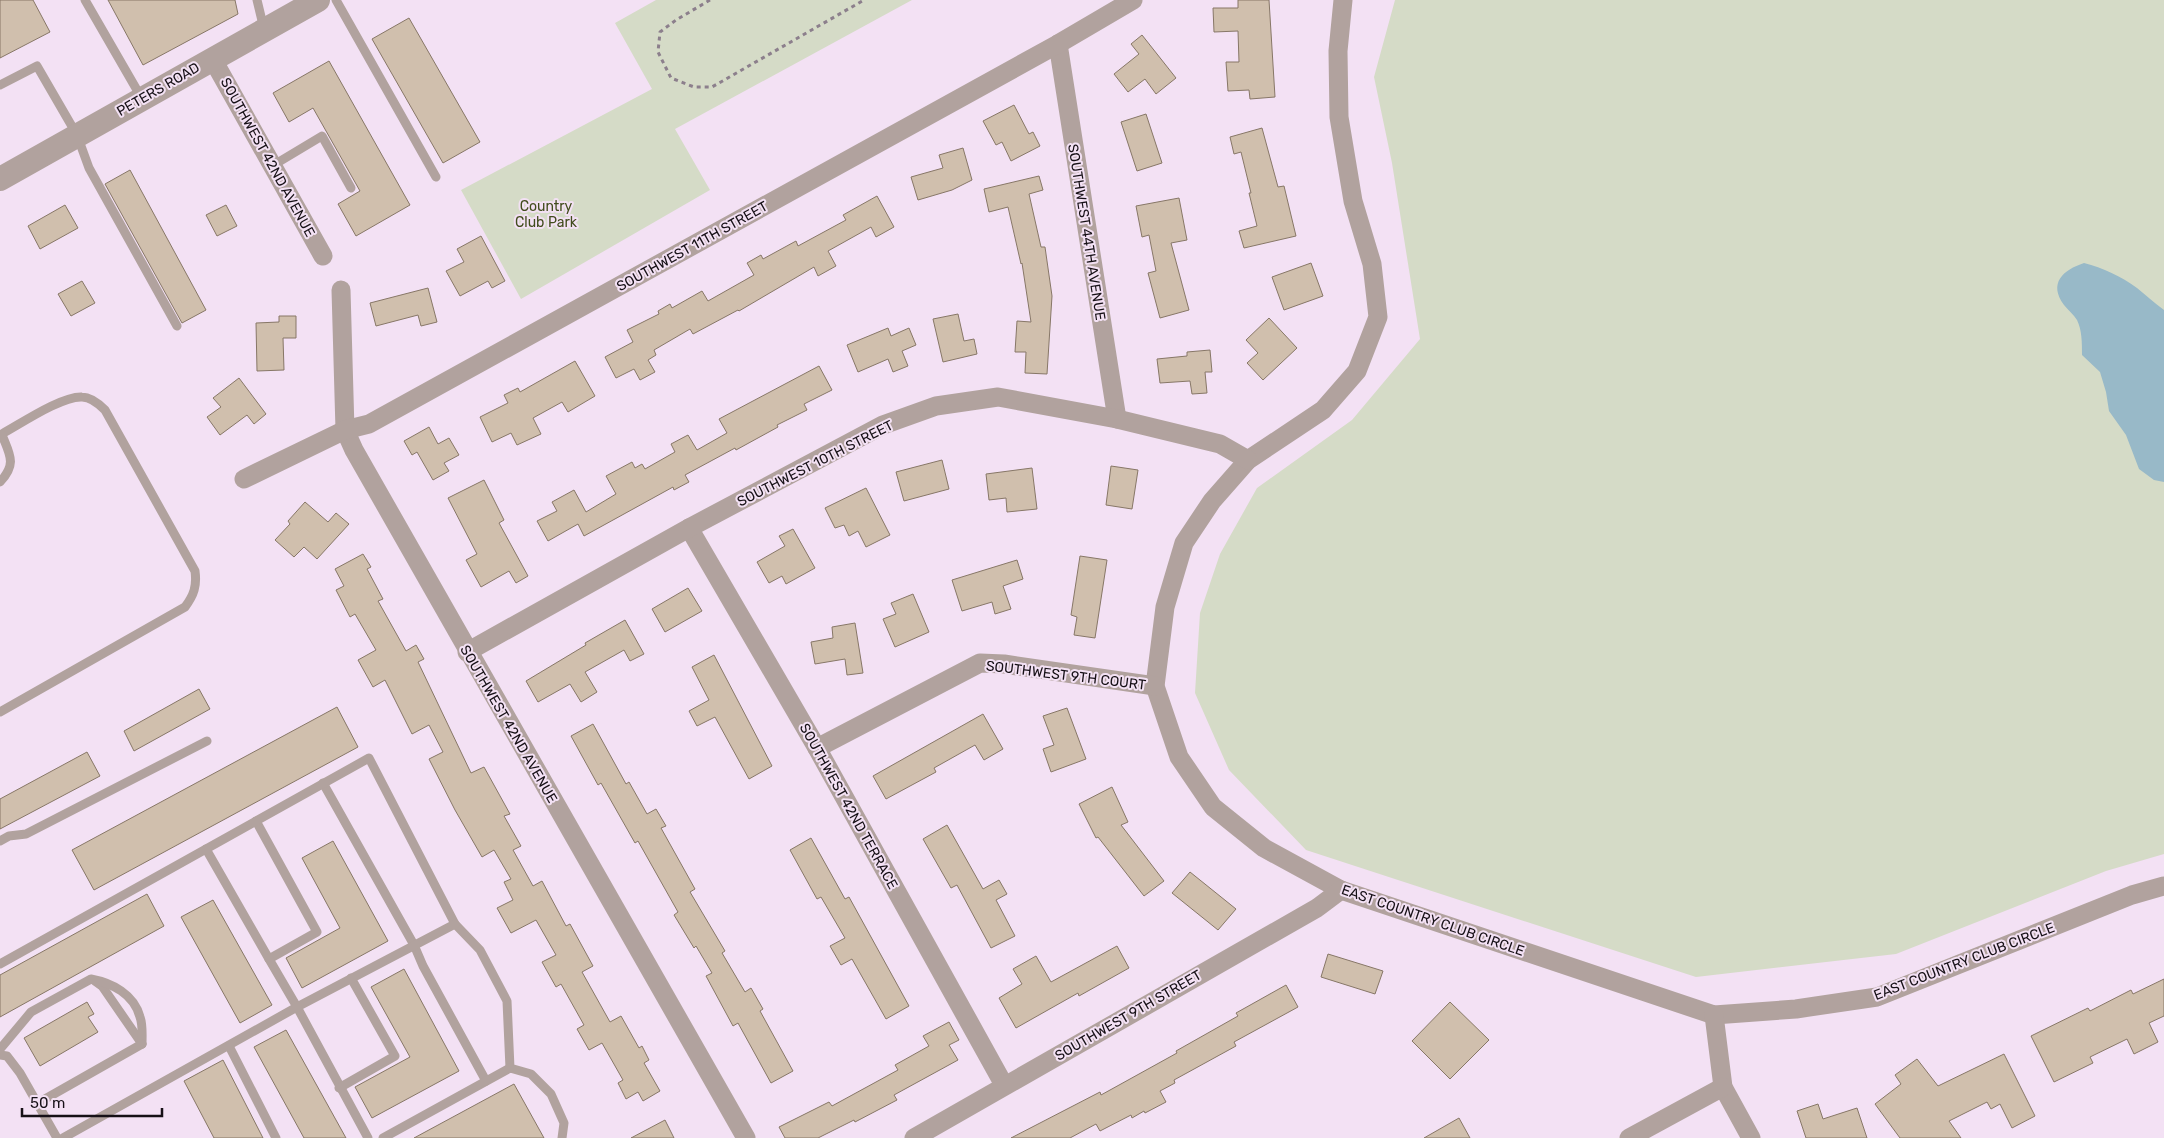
<svg xmlns="http://www.w3.org/2000/svg" width="2164" height="1138" font-family="Rubik,sans-serif">
  <style>
    .green { fill: #d5dbc7 }
    .water { fill: #98b9c8 }
    .building { fill: #d0bfad; stroke: #877767 }
    .lines { fill: none; stroke-linecap: round; stroke-linejoin: round }
    .path { stroke: #8c7f8c; stroke-width: 3; stroke-dasharray: 4 4; stroke-linecap: butt }
    .service { stroke: #b1a29e; stroke-width: 9 }
    .minor { stroke: #b1a29e; stroke-width: 19 }
    .tertiary { stroke: #b1a29e; stroke-width: 24 }
    .labels { text-anchor: middle; stroke-width: 4; stroke-linejoin: round; paint-order: stroke }
    .street-label { font-size: 14px; fill: #161016; stroke: #f3e1f4 }
    .park-label { font-size: 14px; fill: #414c1c; stroke: #f3e1f4 }
  </style>
  <rect width="100%" height="100%" fill="#f3e1f4"/>
  <g class="green">
    <polygon points="656,0 912,0 675,129 710,190 521,299 461,190 652,89 615,23"/>
    <polygon points="1395,0 2164,0 2164,854 2106,871 1896,954 1696,977 1306,850 1229,770 1195,693 1200,613 1220,554 1257,488 1352,420 1420,339 1392,163 1374,77"/>
  </g>
  <path class="water" d="M2084 263C2103 268 2121 276 2137 288 2146 295 2154 303 2164 310V482L2154 480 2139 469 2126 435 2109 411 2106 392 2100 372 2082 355C2082 343 2082 330 2077 320 2074 315 2068 310 2064 305 2048 283 2063 270 2084 263Z"/>
  <g class="building">
    <polygon points="0,0 33,0 50,32 0,58"/>
    <polygon points="108,0 235,0 238,14 143,65"/>
    <polygon points="1238,0 1269,0 1275,97 1250,99 1249,90 1228,91 1226,62 1239,62 1238,31 1214,32 1213,8 1238,8"/>
    <polygon points="409,18 480,142 443,163 372,39"/>
    <polygon points="1142,35 1176,78 1156,94 1145,79 1128,92 1114,74 1139,54 1131,44"/>
    <polygon points="329,61 410,205 356,236 338,204 360,191 313,108 289,122 273,93"/>
    <polygon points="1014,105 1029,134 1033,132 1040,146 1011,161 1002,142 996,145 983,121"/>
    <polygon points="1146,114 1162,163 1137,171 1121,122"/>
    <polygon points="1262,128 1278,187 1284,186 1296,236 1244,248 1239,231 1257,226 1249,193 1251,193 1241,152 1234,154 1230,137"/>
    <polygon points="963,148 972,180 952,190 918,200 911,177 943,168 939,155"/>
    <polygon points="130,170 206,310 182,323 105,184"/>
    <polygon points="1039,176 1043,190 1029,194 1041,247 1045,247 1052,296 1047,374 1025,373 1026,352 1015,352 1017,321 1031,322 1022,263 1021,264 1008,207 989,212 984,189"/>
    <polygon points="877,196 894,227 876,237 871,227 828,251 836,266 818,276 814,267 739,311 738,310 693,334 690,329 654,350 656,355 648,360 655,372 640,380 634,369 616,378 605,357 633,342 627,330 659,314 658,311 670,304 672,308 702,291 708,301 754,275 747,263 761,255 763,259 796,241 798,246 846,220 843,215"/>
    <polygon points="1179,198 1187,240 1171,243 1189,310 1160,318 1148,273 1156,271 1149,235 1142,237 1136,206"/>
    <polygon points="65,205 78,228 40,249 28,226"/>
    <polygon points="226,205 237,226 217,236 206,215"/>
    <polygon points="481,236 505,281 492,288 488,281 460,296 446,271 464,262 457,249"/>
    <polygon points="1311,263 1323,296 1284,310 1272,277"/>
    <polygon points="82,281 95,303 71,316 58,294"/>
    <polygon points="428,288 437,322 421,326 418,315 376,326 370,303"/>
    <polygon points="958,314 964,341 974,339 977,354 943,362 933,319"/>
    <polygon points="279,316 296,316 296,338 283,338 284,370 257,371 256,323 279,322"/>
    <polygon points="1269,318 1297,348 1263,380 1247,363 1258,353 1246,340"/>
    <polygon points="888,328 891,336 909,328 916,345 902,351 908,366 893,372 888,359 858,372 847,345"/>
    <polygon points="1210,350 1212,372 1205,372 1207,393 1192,394 1190,381 1160,383 1157,359 1187,356 1187,352"/>
    <polygon points="575,361 595,396 568,412 562,402 533,418 541,434 517,445 511,433 492,442 480,417 508,403 504,395 518,388 520,392"/>
    <polygon points="819,366 832,390 804,404 807,410 777,425 778,427 736,450 735,448 685,475 689,482 674,490 673,487 584,536 578,524 548,541 537,521 557,511 552,502 574,490 586,512 616,494 606,476 632,462 635,468 642,464 645,469 675,452 671,444 688,435 697,450 727,433 719,419"/>
    <polygon points="239,378 266,414 254,424 247,415 220,435 207,417 221,407 213,398"/>
    <polygon points="429,427 438,444 449,438 459,455 444,463 449,471 433,480 417,452 412,455 404,441"/>
    <polygon points="942,460 949,489 904,501 896,472"/>
    <polygon points="1111,466 1138,470 1132,509 1106,505"/>
    <polygon points="1032,468 1037,509 1007,512 1006,498 989,500 986,474"/>
    <polygon points="484,480 504,520 499,523 528,576 516,583 509,571 481,587 466,560 477,554 448,498"/>
    <polygon points="866,488 890,535 866,547 858,531 849,536 844,525 835,528 825,508"/>
    <polygon points="305,502 328,522 336,513 349,524 317,559 304,547 294,557 275,540 290,524 288,521"/>
    <polygon points="793,529 815,568 786,584 782,576 769,583 757,562 785,546 779,536"/>
    <polygon points="363,554 371,567 367,569 383,599 378,601 406,651 416,645 424,659 418,662 471,773 484,767 510,814 504,816 521,846 513,850 533,886 542,881 566,926 570,924 593,966 582,972 610,1022 621,1016 639,1048 642,1046 649,1060 644,1063 660,1091 643,1101 638,1092 626,1099 618,1083 623,1080 602,1043 589,1050 577,1029 584,1025 561,984 556,987 542,962 556,955 536,920 511,933 497,908 513,900 504,882 511,879 494,850 482,857 455,810 429,759 443,752 429,725 412,734 385,680 373,687 358,660 376,650 355,614 350,617 336,590 344,586 335,569"/>
    <polygon points="1080,556 1107,560 1095,638 1074,635 1077,617 1071,615"/>
    <polygon points="1017,560 1023,579 1003,586 1011,609 995,614 992,602 962,611 952,580"/>
    <polygon points="688,588 702,611 665,632 652,609"/>
    <polygon points="913,594 929,632 895,647 883,619 896,614 891,603"/>
    <polygon points="625,620 644,654 630,661 624,650 585,672 597,692 581,702 570,684 538,702 526,681 586,645 585,643"/>
    <polygon points="855,623 863,673 847,675 845,659 815,664 811,642 833,638 832,627"/>
    <polygon points="714,655 772,766 749,779 715,717 697,726 689,711 709,700 692,667"/>
    <polygon points="199,689 210,709 134,751 124,731"/>
    <polygon points="337,707 358,747 94,890 72,850"/>
    <polygon points="1067,708 1086,759 1051,772 1043,749 1054,745 1043,716"/>
    <polygon points="983,714 1003,749 984,760 975,745 934,768 936,772 886,799 873,776"/>
    <polygon points="593,724 626,784 629,782 647,814 656,809 666,826 661,828 695,889 690,892 725,951 722,953 745,992 751,988 763,1009 760,1011 793,1071 771,1083 738,1023 733,1026 706,976 712,973 696,946 694,948 674,915 678,912 638,841 635,843 601,783 598,785 571,736"/>
    <polygon points="87,752 100,776 0,829 0,799"/>
    <polygon points="1112,787 1128,822 1121,825 1164,881 1144,896 1098,837 1096,838 1079,804"/>
    <polygon points="947,825 983,889 999,880 1007,894 996,900 1015,936 991,948 957,885 951,888 923,839"/>
    <polygon points="811,838 845,899 849,897 909,1006 886,1019 852,959 841,965 830,946 845,938 821,897 817,899 790,850"/>
    <polygon points="333,841 388,941 302,988 286,958 340,928 302,858"/>
    <polygon points="1190,872 1236,909 1218,930 1172,893"/>
    <polygon points="147,894 164,926 0,1017 0,975"/>
    <polygon points="213,900 272,1005 240,1023 181,917"/>
    <polygon points="1117,946 1129,968 1079,996 1078,993 1016,1028 999,998 1022,984 1013,969 1036,956 1051,982"/>
    <polygon points="1328,954 1383,971 1375,994 1321,977"/>
    <polygon points="404,969 459,1071 372,1118 355,1087 410,1057 371,987"/>
    <polygon points="2164,979 2164,1016 2149,1023 2158,1042 2134,1054 2127,1039 2090,1057 2093,1063 2054,1082 2031,1036 2088,1008 2090,1011 2131,990 2133,994"/>
    <polygon points="1286,985 1298,1007 1234,1042 1236,1046 1174,1080 1175,1083 1160,1091 1166,1102 1145,1113 1144,1111 1132,1118 1131,1115 1100,1131 1096,1124 1070,1138 1011,1138 1100,1092 1101,1095 1177,1053 1176,1051 1238,1016 1236,1013"/>
    <polygon points="87,1002 94,1014 88,1017 98,1032 40,1066 24,1038"/>
    <polygon points="1450,1002 1489,1040 1450,1079 1412,1041"/>
    <polygon points="949,1022 959,1040 949,1045 958,1060 894,1095 897,1100 855,1122 854,1120 818,1138 785,1138 779,1127 829,1102 832,1106 898,1070 895,1065 929,1046 923,1036"/>
    <polygon points="286,1030 346,1138 304,1138 254,1047"/>
    <polygon points="2004,1054 2035,1116 2012,1128 2000,1104 1991,1109 1987,1102 1949,1121 1961,1138 1900,1138 1875,1104 1901,1084 1895,1075 1917,1059 1938,1086"/>
    <polygon points="223,1060 263,1138 214,1138 184,1081"/>
    <polygon points="514,1084 544,1138 414,1138"/>
    <polygon points="1818,1104 1823,1119 1857,1108 1867,1138 1806,1138 1797,1111"/>
    <polygon points="1459,1118 1470,1138 1424,1138"/>
    <polygon points="665,1120 674,1138 631,1138"/>
  </g>
  <g class="lines">
    <polyline class="path" points="710,0 676,20 660,32 658,52 671,78 694,87 712,87 864,0"/>
    <g class="service">
      <polyline points="85,0 141,97"/>
      <polyline points="257,0 264,29"/>
      <polyline points="336,0 436,177"/>
      <polyline points="0,85 37,66 77,135 89,168 177,326"/>
      <polyline points="272,166 322,136 351,188"/>
      <path d="M0 435C19 425 61 396 82 397 91 397 99 404 105 410L195 571C197 586 194 595 185 607L0 712"/>
      <path d="M0 482C17 464 10 455 2 435"/>
      <polyline points="323,783 414,945 423,966 486,1081"/>
      <polyline points="0,841 9,836 26,834 207,741"/>
      <polyline points="206,849 269,959 317,932 256,821"/>
      <polyline points="269,959 297,1007 368,1138"/>
      <polyline points="0,964 369,758 455,924 480,950 507,1001 510,1068 531,1074 551,1094 564,1123 562,1138"/>
      <polyline points="95,981 102,986 142,1044"/>
      <polyline points="229,1046 276,1138"/>
      <path d="M0 1049 31 1012 91 979C112 983 134 994 140 1017 143 1025 142 1035 142 1044"/>
      <polyline points="0,1055 7,1056 20,1073 57,1138"/>
      <polyline points="339,1088 395,1056 351,978"/>
      <polyline points="38,1103 142,1044"/>
      <polyline points="63,1138 297,1007 455,924"/>
      <polyline points="383,1138 510,1068"/>
    </g>
    <g class="minor">
      <polyline points="1343,0 1338,51 1339,117 1353,201 1372,264 1378,317 1357,371 1323,410 1248,460 1212,501 1184,543 1165,607 1155,686 1179,757 1213,807 1264,848 1341,890 1714,1015 1796,1009 1877,997 2132,895 2164,886"/>
      <polyline points="1058,44 1117,419"/>
      <polyline points="212,58 323,256"/>
      <polyline points="341,290 345,430 354,450 746,1138"/>
      <polyline points="244,479 345,430 369,424 1058,44 1133,0"/>
      <polyline points="689,528 817,748 1004,1085"/>
      <polyline points="467,652 689,528 883,425 936,406 998,397 1117,419 1220,444 1248,460"/>
      <polyline points="817,748 980,663 1004,664 1155,686"/>
      <polyline points="1714,1015 1723,1087 1751,1138"/>
      <polyline points="914,1138 1317,908 1341,890"/>
      <polyline points="1629,1138 1723,1087"/>
    </g>
    <polyline class="tertiary" points="0,179 318,0"/>
  </g>
  <g class="labels">
    <g class="street-label">
      <text transform="translate(158 89) rotate(-30)" y="5">PETERS ROAD</text>
      <text transform="translate(268 157) rotate(61)" y="5">SOUTHWEST 42ND AVENUE</text>
      <text transform="translate(1087 232) rotate(81)" y="5">SOUTHWEST 44TH AVENUE</text>
      <text transform="translate(692 246) rotate(-29)" y="5">SOUTHWEST 11TH STREET</text>
      <text transform="translate(815 463) rotate(-27)" y="5">SOUTHWEST 10TH STREET</text>
      <text transform="translate(1066 675) rotate(7)" y="5">SOUTHWEST 9TH COURT</text>
      <text transform="translate(509 724) rotate(60)" y="5">SOUTHWEST 42ND AVENUE</text>
      <text transform="translate(849 806) rotate(61)" y="5">SOUTHWEST 42ND TERRACE</text>
      <text transform="translate(1433 920) rotate(19)" y="5">EAST COUNTRY CLUB CIRCLE</text>
      <text transform="translate(1964 961) rotate(-21)" y="5">EAST COUNTRY CLUB CIRCLE</text>
      <text transform="translate(1128 1015) rotate(-30)" y="5">SOUTHWEST 9TH STREET</text>
    </g>
    <g class="park-label">
      <text x="546" y="211">Country<tspan x="546" dy="16">Club Park</tspan></text>
    </g>
  </g>
  <path d="M22 1108v8h140v-8" fill="none" stroke="#161016" stroke-width="2.5"/>
  <text x="30" y="1108" font-size="15" fill="#161016" stroke="#f3e1f4" stroke-width="4" paint-order="stroke">50 m</text>
</svg>
